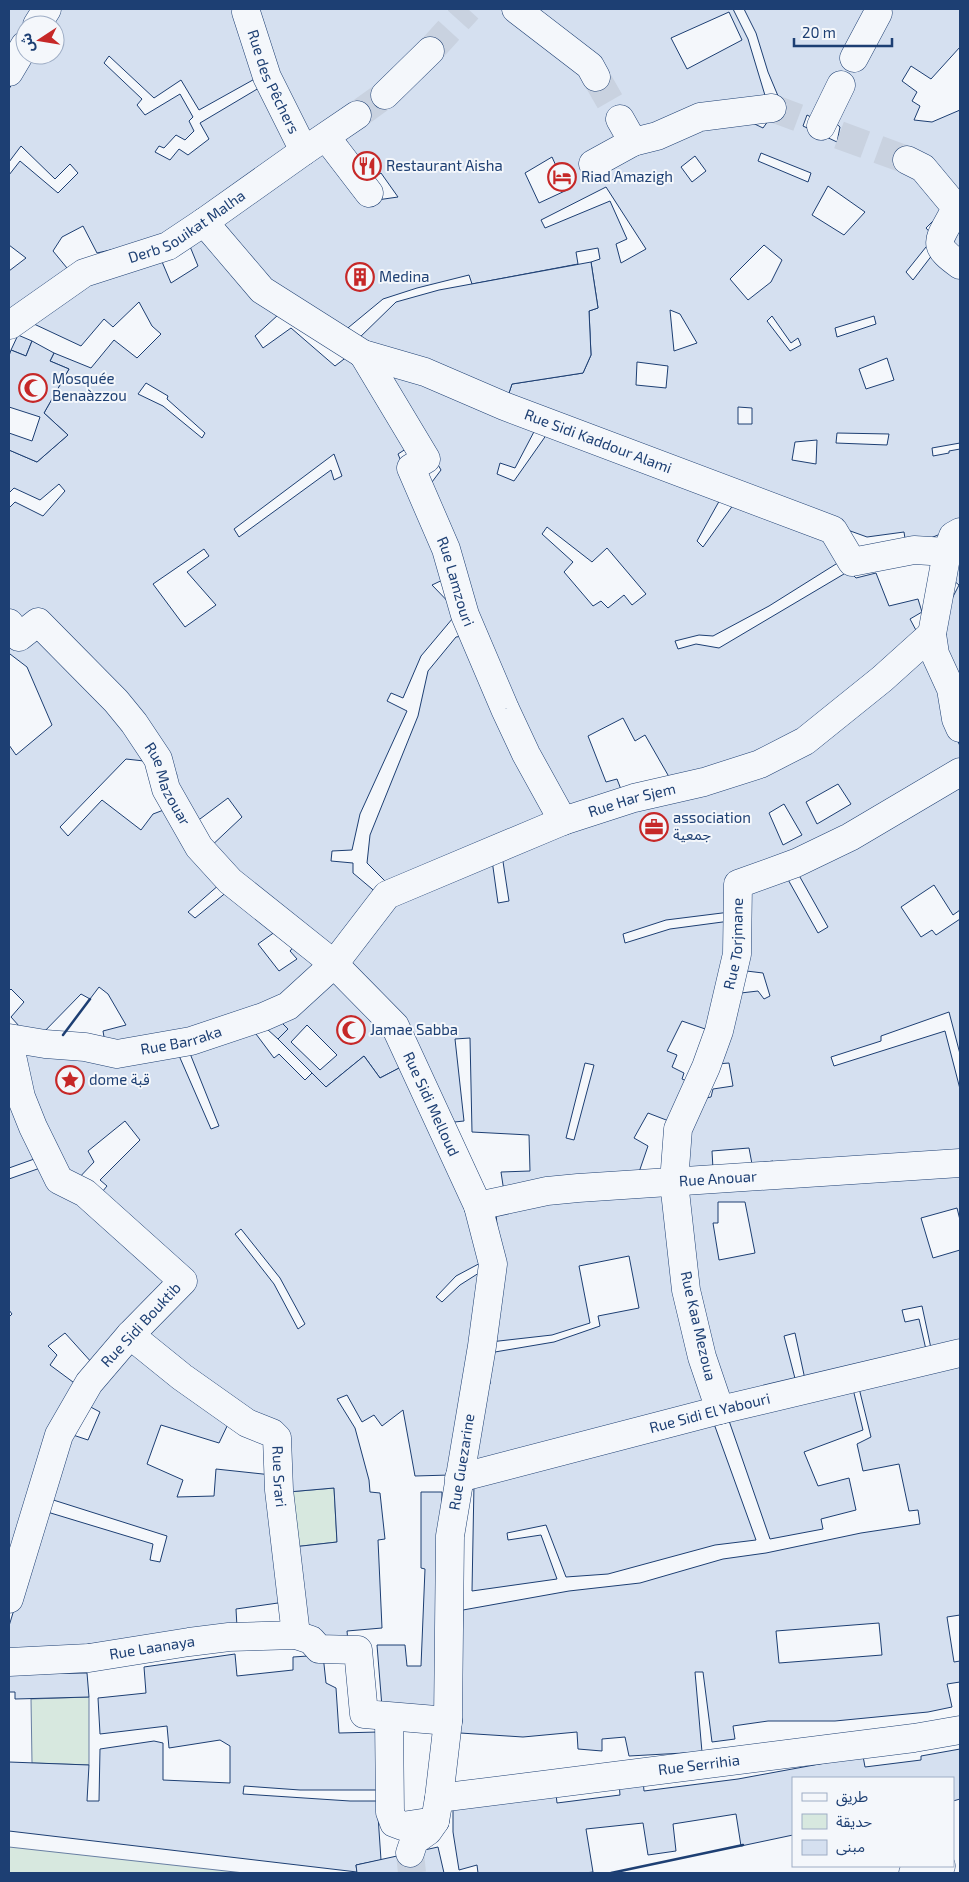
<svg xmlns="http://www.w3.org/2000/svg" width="969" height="1882" font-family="'Exo 2','Noto Sans Arabic',sans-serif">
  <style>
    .green { fill: #d7e8df; stroke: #687fa3 }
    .building { fill: #d5e0f0; stroke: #1d3f73; fill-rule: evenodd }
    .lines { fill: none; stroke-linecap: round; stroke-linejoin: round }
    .street-tunnel { stroke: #c9d2e0; stroke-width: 28; stroke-dasharray: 28 14; stroke-linecap: butt }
    .street-casing { stroke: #1d3f73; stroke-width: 29 }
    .street { stroke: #f4f7fb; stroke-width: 28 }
    .wall { stroke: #1d3f73; stroke-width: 2.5 }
    .labels { text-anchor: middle; stroke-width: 4; stroke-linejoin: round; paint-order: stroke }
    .street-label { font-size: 15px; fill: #1d3f73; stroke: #f4f7fb }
    .poi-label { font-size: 15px; fill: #1d3f73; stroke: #f4f7fb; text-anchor: start }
  </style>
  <rect width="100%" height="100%" fill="#f4f7fb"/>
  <g class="green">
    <polygon points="334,1488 337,1542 293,1547 288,1492"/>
    <polygon points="89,1697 89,1765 32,1763 31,1699"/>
    <polygon points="9,1847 244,1873 9,1873"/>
  </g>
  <g class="building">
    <polygon points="9,9 37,9 9,53"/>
    <path d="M59 9H504L579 66 588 82 603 73 591 49 584 52 525 9H733L748 39 767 102 696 111 656 130 643 133 628 113 613 123 620 135 581 160 588 173 640 145 704 124 738 116 763 128 781 103 768 72 756 33 744 9H960V47L931 79 911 66 902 81 917 92 912 101 920 106 914 120 932 122 960 110V211L946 188 927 164 908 156 905 165 946 208 926 228 934 237 906 272 913 280 936 250 942 261 960 273V443L932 448 933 456 949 453V451L960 449V524L950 530 921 542 906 545 904 532 867 537 831 524 675 460 571 425 507 399 512 384 583 373 591 355 589 311 598 308 591 262 600 259 598 248 576 252 578 264 472 284 469 275 417 288 383 299 343 332 305 307 295 305 261 281 216 222 323 149 363 202 398 197 381 173 369 181 336 139 361 121 353 108 304 142 271 74 250 11 238 14 245 44 260 76 199 110 181 80 154 98 109 56 104 63 142 99 137 105 145 115 180 94 193 117 189 121 194 131 185 140 176 135 164 148 159 146 155 152 170 160 179 149 188 155 209 139 200 123 264 85 287 131 291 148 197 212 150 241 97 253 83 226 62 237 53 251 67 268 9 316V271L26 258 9 245V175L20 161 58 193 78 173 70 164 55 179 21 146 9 162V89L29 55H55V25H47ZM874 10 883 17 860 61 847 54ZM729 12 742 40 687 69 671 38ZM423 44 434 56 413 82 389 100 381 90 418 56 415 52ZM837 83 846 87 831 119 840 127 837 142 803 126 807 115 817 120ZM761 153 811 173 808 182 758 161ZM695 156 706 171 692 182 681 167ZM552 157 567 190 539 203 525 173ZM828 186 865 212 844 235 812 215ZM606 187 646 249 621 263 616 244 627 239 610 201 545 228 541 220ZM764 245 782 260 771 282 748 300 730 279ZM670 310 680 314 697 343 674 351ZM772 316 791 343 798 338 801 345 790 351 767 321ZM874 316 876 324 837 337 835 328ZM887 358 894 380 866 389 859 369ZM637 362 668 366 666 388 636 385ZM738 407 752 408V424H738ZM837 433 889 434 887 445 836 443ZM817 440 816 464 792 460 795 442Z"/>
    <polygon points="960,214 960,255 945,244"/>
    <path d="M205 233 278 315 255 336 263 348 291 328 335 366 348 356 409 447 398 454 449 577 432 585 458 612 421 656 403 698 391 693 387 701 407 711 360 814 352 850 332 851 331 861 353 863V873L378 894 333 954 208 849 242 817 228 798 192 825 170 784 177 775 161 751 117 696 19 628 9 614V508L15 502 43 516 65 491 59 484 40 500 14 488 9 493V450L37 462 68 435 44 413 69 369 50 361 54 353 91 368 114 340 137 358 161 334 152 326 139 302 113 327 104 319 81 346 34 324 88 280 160 257 171 283 198 266 189 244ZM146 383 168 396 167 399 205 433 202 438 163 406 138 394ZM334 454 342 476 334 480 331 470 239 537 234 529ZM204 549 209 556 187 572 216 605 185 627 153 584Z"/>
    <polygon points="591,262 598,308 589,311 591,355 583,373 512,384 507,399 356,341 396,302 439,290"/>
    <polygon points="18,335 32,341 26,356 11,350"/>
    <polygon points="32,341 54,353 50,361 69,369 44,413 68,435 37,462 9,450 9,433 32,441 40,417 9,407 9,356 11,350 26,356"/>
    <path d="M397 373 537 426 515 468 500 463 497 474 514 481 547 434 722 496 697 541 703 547 736 501 838 547 844 559 769 606 713 636 699 635 675 641 678 649 696 644 719 648 849 571 856 578 876 573 889 606 918 599 922 612 910 619 918 634 803 733 756 758 672 782 645 735 635 741 623 718 588 736 606 782 617 779 622 792 566 813 472 611 426 490 441 470 423 438 388 386ZM547 527 592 562 607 548 646 594 632 605 624 595 608 608 601 601 593 606 564 572 573 562 542 534Z"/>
    <polygon points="960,552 960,686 950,667 953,660 939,649 937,628 959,585 948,576"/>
    <polygon points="38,631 92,684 144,761 126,759 60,827 68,836 102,800 141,830 153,814 169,808 220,884 188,912 195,918 228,891 279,929 258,944 279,971 297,959 290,951 297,943 320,962 285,995 231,1022 105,1043 103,1031 126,1025 108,994 99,987 90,999 81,994 38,1038 28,1036 11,1017 24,1002 11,989 9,991 9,745 16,755 52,725 27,667 10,654 9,656 9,638"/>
    <polygon points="463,636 549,813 388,884 367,863 370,835 418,716 428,671 456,637"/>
    <path d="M921 656 942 690 948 719 960 746V765L785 860 730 912 666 920 623 934 625 943 670 929 730 921 711 1031 682 1021 667 1051 677 1055 672 1067 684 1073 682 1079 694 1084 674 1123 648 1113 634 1138 648 1146 637 1178 504 1192 501 1172 530 1171 529 1135 472 1132 470 1038 455 1039 464 1121 445 1123 342 962 389 903 492 860 498 903 509 901 502 855 566 829 706 791ZM838 784 851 804 817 824 806 802ZM784 804 802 835 783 845 769 813ZM585 1063 594 1065 574 1140 566 1138Z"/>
    <polygon points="960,780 960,910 953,915 934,885 901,907 921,937 932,930 936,935 960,919 960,1054 949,1012 881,1036 881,1041 831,1057 834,1066 945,1031 960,1089 960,1158 774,1169 773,1161 752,1164 749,1148 712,1151 713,1169 686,1171 689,1118 701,1099 711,1097 713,1089 733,1086 729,1063 717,1064 732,994 758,991 764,999 770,996 763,973 738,970 744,890 786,876 818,933 828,927 796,870"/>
    <path d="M333 973 387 1037 403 1066 380 1078 364 1056 326 1087 278 1039 288 1029 280 1021ZM307 1025 337 1055 320 1070 291 1042Z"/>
    <polygon points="277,1018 288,1029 278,1039 267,1029"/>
    <path d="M253 1030 274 1058 279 1054 305 1080 312 1073 326 1087 364 1056 380 1078 403 1066 478 1227 486 1260 456 1276 436 1297 442 1302 460 1285 482 1271 450 1475 415 1476 403 1410 382 1426 374 1415 362 1422 347 1395 337 1399 355 1428 369 1480 370 1492 380 1493 385 1539 378 1540 382 1628 347 1631 348 1642H321L319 1628 304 1630 293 1547 337 1542 334 1488 288 1492 284 1433 142 1332 192 1282 98 1197 107 1186 100 1180 140 1140 125 1121 88 1151 94 1162 75 1182 30 1104 20 1049 177 1051 211 1129 219 1126 189 1051ZM241 1229 280 1278 305 1324 298 1329 274 1284 235 1234Z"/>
    <polygon points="14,1103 37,1158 9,1168 9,1104"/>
    <polygon points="43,1167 171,1281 93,1364 65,1333 48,1346 57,1355 50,1365 77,1385 9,1565 9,1317 12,1314 9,1310 9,1179"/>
    <path d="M960 1171V1220L957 1208 921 1218 933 1258 960 1250V1346L932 1353 922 1306 902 1310 905 1322 919 1319 927 1354 806 1384 795 1333 784 1336 797 1386 722 1403 691 1289 682 1189ZM718 1202H745L755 1253 719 1260 713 1223H718Z"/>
    <polygon points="662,1190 709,1404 472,1465 482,1385 490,1384 489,1353 554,1342 600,1326 598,1316 639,1308 629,1256 579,1266 590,1323 552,1335 490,1342 502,1286 496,1213 548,1198"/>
    <polygon points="130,1347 230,1420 219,1443 161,1425 147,1464 183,1480 177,1497 214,1496 216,1469 272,1475 285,1602 236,1609 237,1627 21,1652 9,1652 9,1626 44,1511 153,1544 150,1560 160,1562 167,1536 47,1498 67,1433 88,1440 100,1412 83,1403"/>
    <path d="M960 1359V1615L947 1617 954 1662 960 1661V1682L947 1684 952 1707 928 1712 835 1721H768L733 1726 735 1739 712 1742 703 1672H695L702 1752 629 1756 625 1737 602 1739V1751L578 1749 577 1732 523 1737 460 1733 463 1610 569 1591 640 1583 723 1559 766 1553 861 1533 920 1524 918 1510 909 1511 899 1464 863 1471 857 1444 871 1437 858 1384ZM879 1623 882 1655 779 1663 776 1631Z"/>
    <polygon points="852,1385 863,1430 804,1452 818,1486 849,1478 856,1510 821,1519 823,1529 770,1539 727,1415"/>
    <polygon points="713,1421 756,1540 715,1545 608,1574 566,1577 546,1525 507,1533 508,1540 541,1535 557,1579 472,1591 474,1484"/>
    <polygon points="421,1492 442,1492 438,1706 382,1707 377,1645 405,1645 407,1666 421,1666 425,1569 421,1568"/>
    <polygon points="235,1654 237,1676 293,1670 293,1657 323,1655 326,1683 336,1688 339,1733 378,1732 377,1790 300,1790 244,1786 243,1794 350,1801 377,1801 381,1860 356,1865 357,1872 9,1831 9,1762 89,1765 87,1801 99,1801 100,1749 154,1741 163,1743 163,1780 230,1783 230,1746 220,1740 169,1748 167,1726 100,1734 98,1698 146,1693 144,1667"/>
    <polygon points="87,1673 89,1697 15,1699 15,1692 9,1692 9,1674"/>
    <polygon points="960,1749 960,1799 953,1801 953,1778 793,1778 793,1835 741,1846 736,1814 673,1824 676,1851 648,1855 643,1823 586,1829 593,1872 585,1873 478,1873 477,1865 459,1870 453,1832 453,1808 556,1794 557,1803 620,1795 619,1783 643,1780 644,1791 738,1779 863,1756 865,1767 921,1760 921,1756"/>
    <polygon points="438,1847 444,1873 357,1873 356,1865"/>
  </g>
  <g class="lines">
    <g class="street-tunnel">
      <polyline points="430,51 468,9"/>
      <polyline points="596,77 620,119"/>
      <polyline points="772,108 807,121"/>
      <polyline points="357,115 385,95"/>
      <polyline points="839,135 907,160"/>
      <polyline points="410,1853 412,1873"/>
    </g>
    <defs>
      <g id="street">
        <polyline points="516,9 590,66 596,77"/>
        <path id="s1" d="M246 12 267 77 304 151"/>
        <polyline points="37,25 47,9"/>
        <polyline points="854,58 878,13"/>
        <polyline points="9,72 25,45"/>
        <polyline points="385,95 430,51"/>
        <polyline points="620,119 633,142"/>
        <polyline points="821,126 841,85"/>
        <polyline points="326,137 369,193"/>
        <path d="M907 160 923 168 953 204 955 209 954 212C939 241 930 244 960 265"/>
        <polyline points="593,164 633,142 657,136 700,117 772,108"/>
        <path id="s2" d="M204 222 262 290 363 354 425 372 504 406 833 530 852 562 914 550 947 552"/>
        <path id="s3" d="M10 325 84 273 168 246 204 222 304 151 357 115"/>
        <path id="s4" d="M363 354 426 459 411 468 446 549 465 615 505 709 526 754 563 821"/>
        <polyline points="960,532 953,536 947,552 932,634 935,654 951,689 956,719 960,728"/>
        <path id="s5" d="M9 623 19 637 38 622 116 701 134 723 158 759 166 789 199 847 230 881 334 964 395 1026 478 1206 493 1264 482 1346 450 1536 448 1721 439 1798 435 1821 428 1831 414 1841 410 1853"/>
        <path id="s6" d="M9 1038 45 1044 85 1047 117 1054 191 1041 263 1017 288 1006 334 964 387 895 563 821 634 798 704 782 760 764 805 741 882 679 932 634"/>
        <polyline points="9,1042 21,1097 33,1127 59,1180 85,1193 183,1281 130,1335 89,1383 59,1435 9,1599"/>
        <path id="s7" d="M478 1206 547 1191 578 1188 960 1163"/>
        <path id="s8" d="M130 1335 182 1377 247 1423 272 1433 277 1438 279 1490 296 1635"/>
        <path id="s9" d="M720 1410 702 1357 686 1290 674 1182 678 1129 706 1067 719 1031 737 954 738 884 796 863 850 837 960 772"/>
        <path id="s10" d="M459 1478 720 1410 960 1353"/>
        <path id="s11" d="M9 1662 89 1658 189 1642 229 1637 296 1635 311 1640 319 1649 358 1650 364 1714 448 1721"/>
        <polyline points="389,1717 390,1812 394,1823 402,1826 435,1821"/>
        <path id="s12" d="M439 1798 914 1738 960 1730"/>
        <polyline points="913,1873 941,1866"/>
      </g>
    </defs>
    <use href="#street" class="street-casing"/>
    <use href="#street" class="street"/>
    <g class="wall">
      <polyline points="63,1035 90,999"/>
      <polyline points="611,1873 743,1845"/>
    </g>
  </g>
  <defs>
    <symbol id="restaurant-ring" viewBox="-11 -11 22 22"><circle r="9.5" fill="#f4f7fb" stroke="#c62828" stroke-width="1.5"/><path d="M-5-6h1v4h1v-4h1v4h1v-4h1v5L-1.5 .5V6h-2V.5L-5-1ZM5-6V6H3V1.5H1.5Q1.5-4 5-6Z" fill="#c62828"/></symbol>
    <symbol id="hotel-ring" viewBox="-11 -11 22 22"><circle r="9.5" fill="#f4f7fb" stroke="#c62828" stroke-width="1.5"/><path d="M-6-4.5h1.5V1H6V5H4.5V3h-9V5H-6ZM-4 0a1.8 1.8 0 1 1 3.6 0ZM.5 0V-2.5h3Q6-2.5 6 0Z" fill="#c62828"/></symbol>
    <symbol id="building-ring" viewBox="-11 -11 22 22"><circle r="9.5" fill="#f4f7fb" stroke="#c62828" stroke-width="1.5"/><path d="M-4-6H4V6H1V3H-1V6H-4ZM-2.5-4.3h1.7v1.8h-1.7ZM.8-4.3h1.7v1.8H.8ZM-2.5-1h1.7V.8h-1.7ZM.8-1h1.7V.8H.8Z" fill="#c62828"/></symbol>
    <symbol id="mosque-ring" viewBox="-11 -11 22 22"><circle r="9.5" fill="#f4f7fb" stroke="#c62828" stroke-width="1.5"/><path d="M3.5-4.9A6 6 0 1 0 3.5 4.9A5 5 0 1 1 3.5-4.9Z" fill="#c62828"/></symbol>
    <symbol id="office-ring" viewBox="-11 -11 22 22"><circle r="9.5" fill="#f4f7fb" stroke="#c62828" stroke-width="1.5"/><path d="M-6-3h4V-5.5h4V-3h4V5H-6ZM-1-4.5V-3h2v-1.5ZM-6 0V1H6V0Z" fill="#c62828"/></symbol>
    <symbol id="sight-ring" viewBox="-11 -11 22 22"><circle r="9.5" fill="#f4f7fb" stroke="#c62828" stroke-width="1.5"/><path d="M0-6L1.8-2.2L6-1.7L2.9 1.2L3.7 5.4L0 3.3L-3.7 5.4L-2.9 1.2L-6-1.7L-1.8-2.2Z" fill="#c62828"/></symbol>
  </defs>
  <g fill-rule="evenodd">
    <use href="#restaurant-ring" x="351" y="150" width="32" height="32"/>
    <use href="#hotel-ring" x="546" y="161" width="32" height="32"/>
    <use href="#building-ring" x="344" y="261" width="32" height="32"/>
    <use href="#mosque-ring" x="17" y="372" width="32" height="32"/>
    <use href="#office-ring" x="638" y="811" width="32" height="32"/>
    <use href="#mosque-ring" x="335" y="1014" width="32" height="32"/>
    <use href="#sight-ring" x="54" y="1064" width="32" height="32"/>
  </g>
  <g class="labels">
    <g class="street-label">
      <text dy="5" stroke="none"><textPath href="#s1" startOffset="75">Rue des Pêchers</textPath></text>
      <text dy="5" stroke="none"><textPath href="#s3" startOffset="204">Derb Souikat Malha</textPath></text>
      <text dy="5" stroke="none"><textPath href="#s2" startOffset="460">Rue Sidi Kaddour Alami</textPath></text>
      <text dy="5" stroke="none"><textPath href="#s4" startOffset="262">Rue Lamzouri</textPath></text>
      <text dy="5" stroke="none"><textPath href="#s5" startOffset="251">Rue Mazouar</textPath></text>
      <text dy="5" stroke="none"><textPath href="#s6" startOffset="700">Rue Har Sjem</textPath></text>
      <text dy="5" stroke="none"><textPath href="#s9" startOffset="482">Rue Torjmane</textPath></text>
      <text dy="5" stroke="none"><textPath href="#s6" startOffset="175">Rue Barraka</textPath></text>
      <text dy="5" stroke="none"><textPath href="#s5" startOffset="674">Rue Sidi Melloud</textPath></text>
      <text dy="5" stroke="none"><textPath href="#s7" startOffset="242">Rue Anouar</textPath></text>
      <text transform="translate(141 1325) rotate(-47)" y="5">Rue Sidi Bouktib</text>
      <text transform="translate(698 1326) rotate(77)" y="5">Rue Kaa Mezoua</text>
      <text dy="5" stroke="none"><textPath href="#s10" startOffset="259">Rue Sidi El Yabouri</textPath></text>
      <text transform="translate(462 1462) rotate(-81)" y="5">Rue Guezarine</text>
      <text dy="5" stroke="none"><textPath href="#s8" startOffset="219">Rue Srari</textPath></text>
      <text dy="5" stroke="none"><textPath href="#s11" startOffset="144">Rue Laanaya</textPath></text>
      <text dy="5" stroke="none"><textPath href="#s12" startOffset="262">Rue Serrihia</textPath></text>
    </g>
    <g class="poi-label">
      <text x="386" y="171">Restaurant Aisha</text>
      <text x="581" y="182">Riad Amazigh</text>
      <text x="379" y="282">Medina</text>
      <text x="52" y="384">Mosquée<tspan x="52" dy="17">Benaàzzou</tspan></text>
      <text x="673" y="823">association<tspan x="673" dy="17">جمعية</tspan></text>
      <text x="370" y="1035">Jamae Sabba</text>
      <text x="89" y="1085">dome قبة</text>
    </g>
  </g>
  <rect width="969" height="1882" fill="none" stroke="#1d3f73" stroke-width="20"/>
  <rect x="792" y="1777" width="162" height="90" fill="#f4f7fb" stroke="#9eadc5"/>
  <rect x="802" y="1793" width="25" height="8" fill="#f4f7fb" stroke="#9eadc5"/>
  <text x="836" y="1802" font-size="15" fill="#1d3f73">طريق</text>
  <rect x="802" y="1814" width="25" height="15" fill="#d7e8df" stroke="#9eadc5"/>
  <text x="836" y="1827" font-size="15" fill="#1d3f73">حديقة</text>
  <rect x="802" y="1840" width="25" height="15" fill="#d5e0f0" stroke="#9eadc5"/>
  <text x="836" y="1852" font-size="15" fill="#1d3f73">مبنى</text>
  <g transform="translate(40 40) rotate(258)"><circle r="24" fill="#f4f7fb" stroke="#9eadc5"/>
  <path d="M0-4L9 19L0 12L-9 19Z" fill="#c62828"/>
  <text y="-8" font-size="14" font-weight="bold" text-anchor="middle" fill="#1d3f73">ش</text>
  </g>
  <path d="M794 38v8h98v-8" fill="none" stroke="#1d3f73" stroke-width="2.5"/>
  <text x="802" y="38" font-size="15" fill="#1d3f73" stroke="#f4f7fb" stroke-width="4" paint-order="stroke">20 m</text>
</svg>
